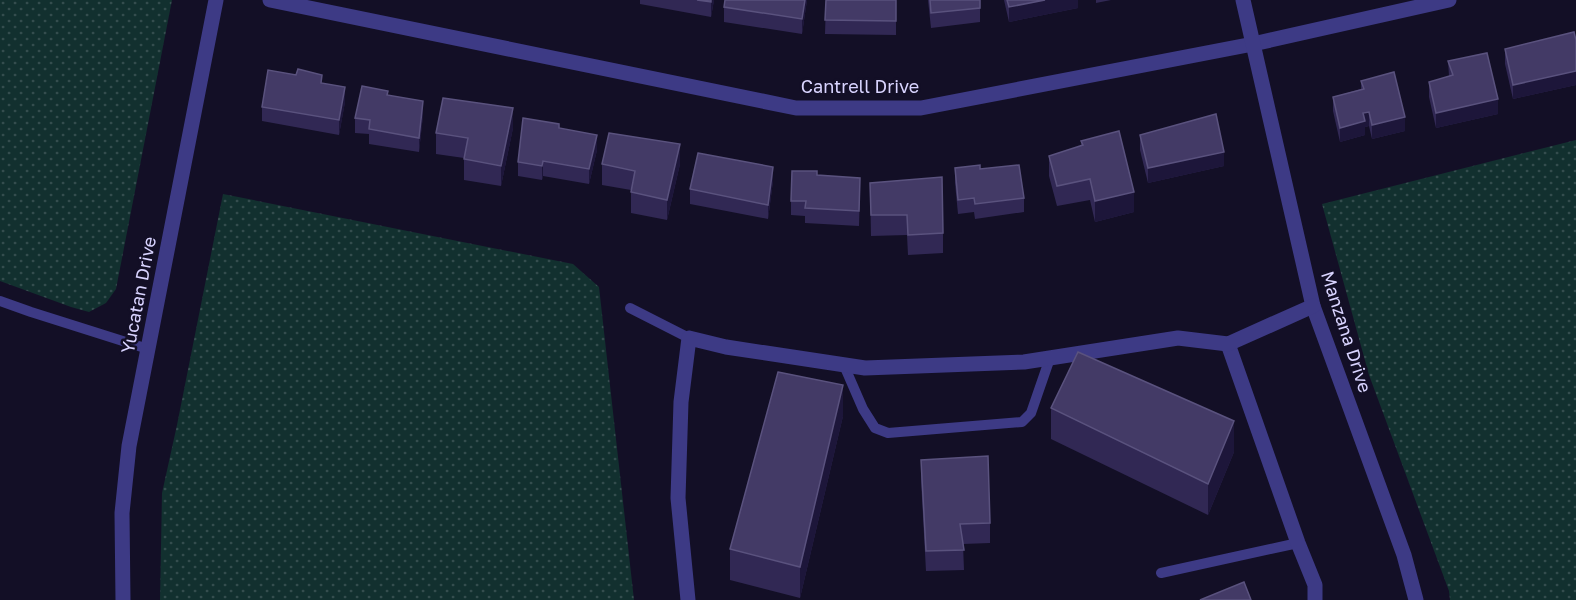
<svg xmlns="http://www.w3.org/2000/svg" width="1576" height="600" font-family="'Golos Text',sans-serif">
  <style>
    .grass { fill: url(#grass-dots) }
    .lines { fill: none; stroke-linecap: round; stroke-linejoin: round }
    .service { stroke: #3d3a85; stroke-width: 10 }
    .minor { stroke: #3d3a85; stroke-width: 15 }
    .tertiary { stroke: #3d3a85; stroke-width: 15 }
    .wall { fill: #312854 }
    .shaded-wall { fill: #1d163a }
    .building { fill: #433a66; stroke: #5a527e; stroke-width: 1.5 }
    .labels { text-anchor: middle; stroke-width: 5; stroke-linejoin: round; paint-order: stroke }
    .street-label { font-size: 18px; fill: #d9d4ff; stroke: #130f26 }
  </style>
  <defs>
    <pattern id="grass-dots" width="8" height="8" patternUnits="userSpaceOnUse" patternTransform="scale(1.5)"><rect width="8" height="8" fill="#12302f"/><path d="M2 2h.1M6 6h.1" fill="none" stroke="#344d4e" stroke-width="1.8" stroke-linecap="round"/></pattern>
  </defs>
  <rect width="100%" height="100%" fill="#130f26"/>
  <g class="grass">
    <polygon points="0,0 172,0 116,289 106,303 89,312 71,307 0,281"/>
    <polygon points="1576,140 1576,600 1450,600 1449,591 1369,375 1322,204"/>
    <polygon points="223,194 573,264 599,287 634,600 160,600 162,493 177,425"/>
  </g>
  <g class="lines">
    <g class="service">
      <polyline points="0,301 31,312 148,349"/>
      <polyline points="630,308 689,338"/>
      <polyline points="843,363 863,409 875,428 888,433 1022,422 1031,413 1050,358"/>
      <polyline points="1161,573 1298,543"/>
    </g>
    <g class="minor">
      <polyline points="270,0 796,108 921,108 1253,44 1449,0"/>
      <polyline points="1243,0 1313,306 1404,555 1416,600"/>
      <polyline points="1228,344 1298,543 1315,585 1315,600"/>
      <polyline points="688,600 678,498 681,402 689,338 726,347 865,368 1024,362 1178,338 1228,344 1313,306"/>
    </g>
    <polyline class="tertiary" points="123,600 122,513 129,446 216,0"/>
  </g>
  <g class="wall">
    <polygon points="640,0 714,0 711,17 640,4"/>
    <polygon points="725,0 807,0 802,34 724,22 724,7"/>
    <polygon points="826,0 896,0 896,35 825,34"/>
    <polygon points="928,0 980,0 980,22 931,28"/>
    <polygon points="1004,0 1078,0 1078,8 1009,22"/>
    <polygon points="1096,0 1111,0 1096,3"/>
    <polygon points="1576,40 1576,85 1513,99 1505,64 1505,49"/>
    <polygon points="1448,61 1498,114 1436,128 1429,97 1429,82 1449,76"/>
    <polygon points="296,75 322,83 345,102 339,135 262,121 262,107"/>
    <polygon points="1361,81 1405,131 1372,139 1369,126 1365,127 1365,135 1340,142 1333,111 1333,97 1361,89"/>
    <polygon points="388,95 423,115 419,152 369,144 369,134 355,133 355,118"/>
    <polygon points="513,128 501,186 464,180 464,158 436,154 436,133"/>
    <polygon points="559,128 597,150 589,184 543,176 542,180 518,176 518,162"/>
    <polygon points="1140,135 1224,166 1148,183 1140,150"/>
    <polygon points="1081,141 1134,212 1095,222 1090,200 1057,206 1049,176 1049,156 1081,146"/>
    <polygon points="602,164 680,164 667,220 631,213 631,190 602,185"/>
    <polygon points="955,168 980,169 1024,198 1024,212 975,219 974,212 958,214 955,183"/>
    <polygon points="817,175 860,192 859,226 805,223 805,216 791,215 791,201"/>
    <polygon points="773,181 768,219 690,204 690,189"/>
    <polygon points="870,183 943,233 943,253 908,255 907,235 871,236"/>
    <polygon points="1051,408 1234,452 1208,515 1051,439"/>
    <polygon points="843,416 800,598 730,580 730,549"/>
    <polygon points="921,460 990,523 990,543 963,544 964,570 926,571 921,480"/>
  </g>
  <g class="shaded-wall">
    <polygon points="711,0 714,0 711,17"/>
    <polygon points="805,0 807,0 802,34 802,19"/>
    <polygon points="1045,0 1078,0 1078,8 1009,22 1009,7"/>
    <polygon points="1576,71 1576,85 1513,99 1513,85"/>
    <polygon points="345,87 345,102 339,135 339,120"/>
    <polygon points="1498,99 1498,114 1436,128 1436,113"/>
    <polygon points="423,101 423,115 419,152 419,138"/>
    <polygon points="513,108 513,128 501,186 501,166"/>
    <polygon points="1369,112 1369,126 1365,127 1365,135 1340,142 1340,128 1363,113"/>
    <polygon points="1405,117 1405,131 1372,139 1372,125"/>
    <polygon points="597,135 597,150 589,184 589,169"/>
    <polygon points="680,144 680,164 667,220 667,200"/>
    <polygon points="1224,152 1224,166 1148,183 1148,168"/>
    <polygon points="543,161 543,176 542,180 542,166"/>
    <polygon points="773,167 773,181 768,219 768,205"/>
    <polygon points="1134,192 1134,212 1095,222 1095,201"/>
    <polygon points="843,385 843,416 800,598 800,567"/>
    <polygon points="1234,421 1234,452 1208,515 1208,484"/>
  </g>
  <g class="building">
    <polygon points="697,0 711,0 711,2"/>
    <polygon points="725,0 805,0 802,19 724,7"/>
    <polygon points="826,0 896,0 896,21 825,20"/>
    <polygon points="930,0 980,0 980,8 931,13"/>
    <polygon points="1007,0 1045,0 1009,7"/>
    <polygon points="1574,32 1576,40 1576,71 1513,85 1505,49"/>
    <polygon points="1487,53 1498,99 1436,113 1429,82 1453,75 1448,61"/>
    <polygon points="298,69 322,75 321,83 345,87 339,120 262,107 268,70 296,75"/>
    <polygon points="1394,72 1405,117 1372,125 1369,112 1363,113 1365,121 1340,128 1333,97 1364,89 1361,81"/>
    <polygon points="362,86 388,91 387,95 423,101 419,138 369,129 370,120 355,118"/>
    <polygon points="443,98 513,108 501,166 464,159 468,138 436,133"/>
    <polygon points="1216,114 1224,152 1148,168 1140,135"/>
    <polygon points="523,118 559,124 559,128 597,135 589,169 543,161 542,166 518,162"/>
    <polygon points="1119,131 1134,192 1095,201 1090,179 1057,186 1049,156 1083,145 1081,141"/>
    <polygon points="609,133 680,144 667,200 631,192 635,171 602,164"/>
    <polygon points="698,153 773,167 768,205 690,189"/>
    <polygon points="980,165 980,169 1019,165 1024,198 975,204 974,198 958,200 955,168"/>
    <polygon points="792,171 817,171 817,175 860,178 859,211 805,208 806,201 791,201"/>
    <polygon points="942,177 943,233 908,235 907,215 871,215 870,183"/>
    <polygon points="1078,352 1234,421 1208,484 1051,408"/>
    <polygon points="778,372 843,385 800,567 730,549"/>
    <polygon points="988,456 990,523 960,524 964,550 926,551 921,460"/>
    <polygon points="1244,582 1251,600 1200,600"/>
  </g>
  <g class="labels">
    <g class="street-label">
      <text x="860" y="93">Cantrell Drive</text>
      <text transform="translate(139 295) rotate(-79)" y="6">Yucatan Drive</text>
      <text transform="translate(1346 332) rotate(72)" y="6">Manzana Drive</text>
    </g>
  </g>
</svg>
